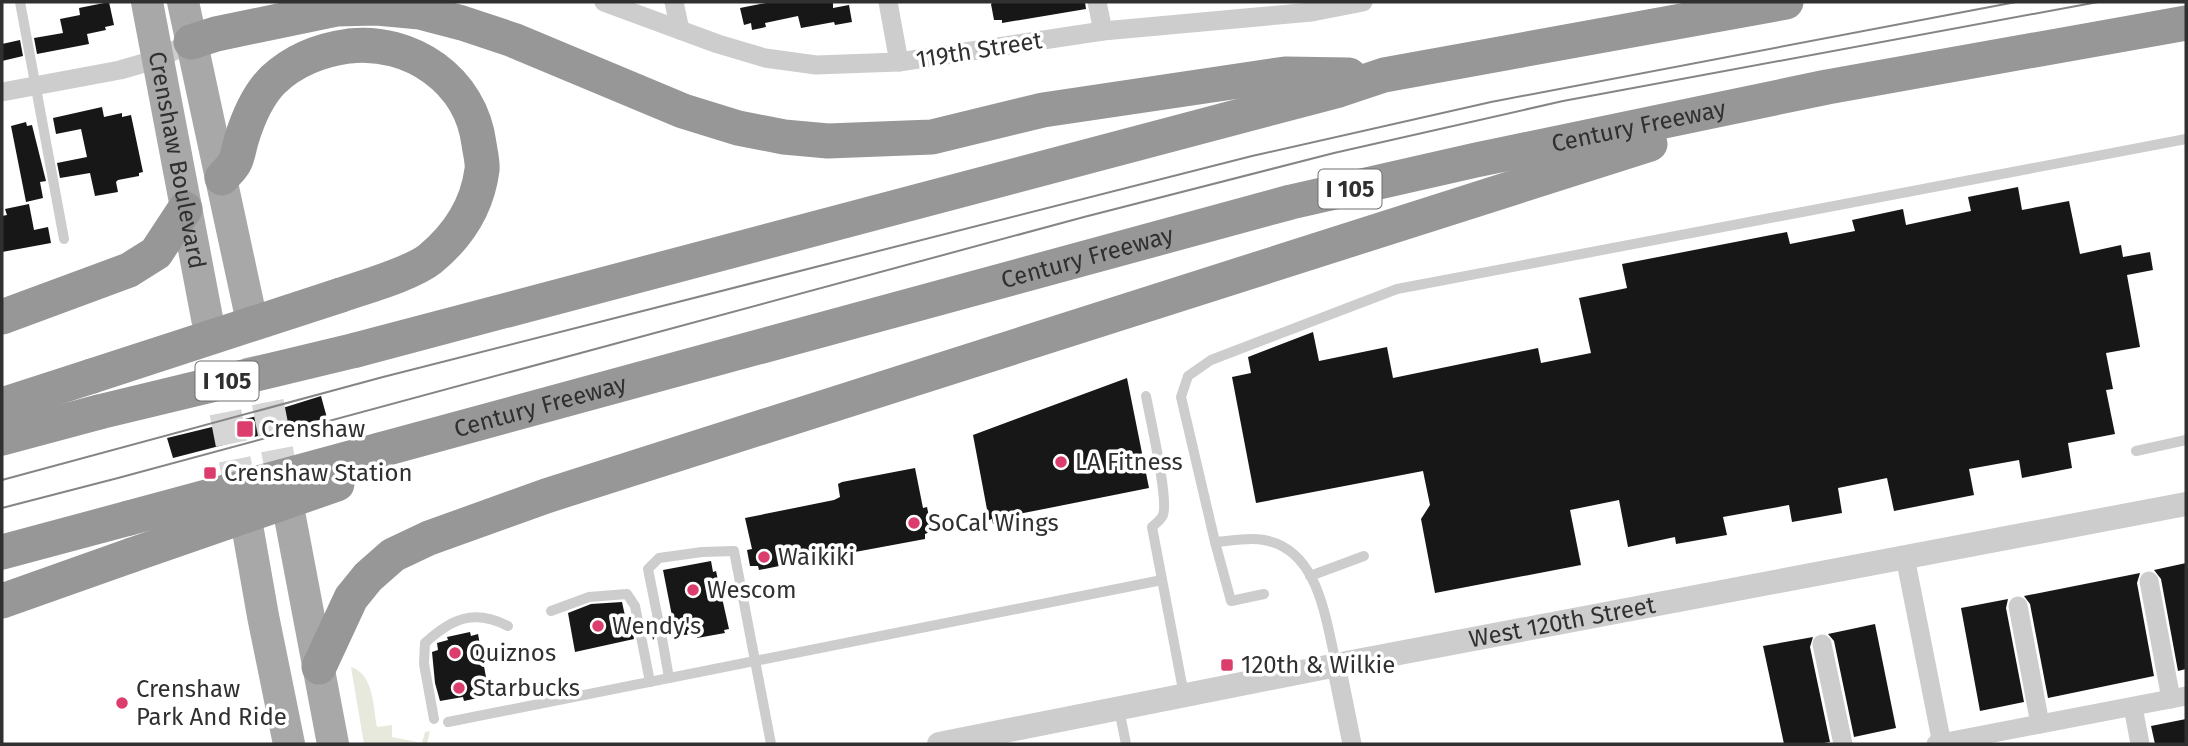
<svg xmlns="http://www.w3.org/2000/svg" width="2188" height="746" font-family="'Fira Sans',sans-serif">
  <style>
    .green { fill: #e6e9dc }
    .building { fill: #171717 }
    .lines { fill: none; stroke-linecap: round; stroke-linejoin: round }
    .primary-tunnel { stroke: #d6d6d6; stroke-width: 32; stroke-dasharray: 32 16; stroke-linecap: butt }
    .service { stroke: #cdcdcd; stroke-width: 10 }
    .minor { stroke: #cdcdcd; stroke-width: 19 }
    .tertiary { stroke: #cdcdcd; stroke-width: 24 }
    .primary { stroke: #a8a8a8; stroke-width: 32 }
    .motorway { stroke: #979797; stroke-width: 35 }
    .tram { stroke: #858585; stroke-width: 2 }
    .motorway-bridge { stroke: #979797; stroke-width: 35 }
    .poi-dot { fill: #db3e6d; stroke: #fff; stroke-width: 2.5 }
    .labels { text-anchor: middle; stroke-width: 7; stroke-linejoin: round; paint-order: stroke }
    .shield { fill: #fff; stroke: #6e6e6e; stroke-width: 2 }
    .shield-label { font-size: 23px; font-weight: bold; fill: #303030 }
    .street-label { font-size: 24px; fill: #303030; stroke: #fff }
    .poi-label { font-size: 24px; fill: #303030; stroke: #fff; text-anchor: start }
  </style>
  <rect width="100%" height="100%" fill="#fff"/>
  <path class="green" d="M351 667C374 674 373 707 377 727L392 725V737L422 743 425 732 430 731 427 744H364Z"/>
  <g class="building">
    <polygon points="109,2 114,25 105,27 106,30 87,34 89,44 37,54 34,38 63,33 60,19 80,15 79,8"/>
    <polygon points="771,2 833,2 833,8 849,5 852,22 835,25 834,22 801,28 798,16 765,23 766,27 752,30 751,23 744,25 740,8"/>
    <polygon points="993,2 1085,2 1086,9 1002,23 1002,20 994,20 991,4"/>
    <polygon points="20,40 23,56 2,61 2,44"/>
    <polygon points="102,107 104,117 122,113 122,117 131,115 143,172 139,173 139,176 118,180 116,182 118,192 95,196 90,173 60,178 57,163 87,157 81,129 56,134 53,118"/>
    <polygon points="26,122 27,126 32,125 46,181 40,182 43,198 26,202 11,126"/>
    <polygon points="2018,187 2022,210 2069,201 2080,254 2121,245 2123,257 2150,252 2153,270 2127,275 2140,347 2106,353 2113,389 2106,390 2115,434 2068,443 2072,468 2022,478 2019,460 1969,469 1974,495 1894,511 1887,478 1838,488 1842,513 1792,522 1789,505 1723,517 1727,535 1676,544 1675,537 1628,547 1619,500 1570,510 1581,565 1435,593 1421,519 1430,505 1423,471 1256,503 1232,377 1251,373 1248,357 1313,332 1319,361 1387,347 1393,378 1538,348 1541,363 1591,353 1579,298 1627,288 1622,264 1787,232 1790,244 1855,231 1852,220 1903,209 1906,225 1971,211 1968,197"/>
    <polygon points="29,204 34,230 48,227 51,243 2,252 2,216 7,215 5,209"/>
    <polygon points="1127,378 1149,488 1014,515 1015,520 993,524 992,519 989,520 973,435"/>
    <polygon points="321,396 327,418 173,458 167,438 257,416"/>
    <polygon points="915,468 923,508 927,507 932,531 925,534 925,539 855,552 856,555 795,567 794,563 759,570 758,566 750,566 747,550 752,549 745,518 834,500 840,497 838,484 842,482"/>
    <polygon points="711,561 713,572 716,571 729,629 724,630 725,633 697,638 697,635 692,634 669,637 667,633 661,631 657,633 653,640 652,635 648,636 646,621 651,620 653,624 659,626 663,624 665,617 672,616 663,570"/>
    <polygon points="2186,563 2186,669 2178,671 2161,579 2154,570"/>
    <polygon points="2140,573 2137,583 2154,676 2048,698 2030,604 2024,596"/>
    <polygon points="2008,599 2006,608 2024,702 1980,711 1961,608"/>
    <polygon points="622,602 627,625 631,624 634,639 575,652 568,613 591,604"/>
    <polygon points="1875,624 1896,728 1854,737 1834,641 1828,634"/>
    <polygon points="470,632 471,636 478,634 488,688 482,689 482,697 464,701 463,697 440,701 435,683 432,652 438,650 437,643 448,640 447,637"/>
    <polygon points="1813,637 1810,647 1830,742 1818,744 1784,744 1763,646"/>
    <polygon points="2186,719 2186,744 2155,744 2151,726"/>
  </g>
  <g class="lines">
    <g class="primary-tunnel">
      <polyline points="249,308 287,500"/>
      <polyline points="207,318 245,512"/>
    </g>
    <g class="service">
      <polyline points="20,2 64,239"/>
      <path d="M1146 396C1150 418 1169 499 1163 515 1161 520 1156 523 1152 527L1184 695"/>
      <polyline points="2136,451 2186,440"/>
      <polyline points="1215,542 1231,601 1264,594"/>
      <polyline points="1310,576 1364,556"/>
      <polyline points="551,611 589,597 627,594 635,606 650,682"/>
      <polyline points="658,619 648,569 659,558 702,552 734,551 771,744"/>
      <polyline points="662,638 669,678"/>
      <path d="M1336 663C1325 618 1319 550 1264 540 1249 537 1230 541 1215 542L1181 397 1188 376 1211 360 1397 289 2186 139"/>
      <polyline points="1119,709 1126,744"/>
      <path d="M434 719 424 664 425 643C452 618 474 609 508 626"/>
      <polyline points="448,722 1162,580"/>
    </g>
    <g class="minor">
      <polyline points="604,2 718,44 765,58 816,65 899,62 1103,31 1312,12 1363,2"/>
      <polyline points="674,2 680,30"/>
      <polyline points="888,2 899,62"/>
      <polyline points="1097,2 1103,31"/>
      <polyline points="2,92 120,70 158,59 191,42"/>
      <polyline points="1905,557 1942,744"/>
      <polyline points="2149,581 2171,699"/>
      <polyline points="2018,606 2040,724"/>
      <polyline points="1822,644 1843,744"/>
      <polyline points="1336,665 1352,744"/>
      <polyline points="2133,707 2140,744"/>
      <polyline points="1936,744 2186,696"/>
    </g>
    <path class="tertiary" id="s1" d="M939 744 1357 661 2186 504"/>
    <g class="primary">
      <path id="s2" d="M147 2 207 318"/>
      <polyline points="183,2 249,308"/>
      <polyline points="289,512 333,744"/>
      <polyline points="247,525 263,616 289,744"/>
    </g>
    <g class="motorway">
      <polyline points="191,42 216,34 336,9 377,8 420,12 462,23 513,40 683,111 738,128 784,137 828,141 932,137 1043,110 1285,74 1349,75"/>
      <path d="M222 178C226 173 232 168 235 162 238 156 239 148 241 141 247 121 258 95 273 80 294 60 320 50 349 46 411 39 471 80 479 144 480 152 483 162 482 170 477 207 458 236 430 259 411 274 364 287 341 295"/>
      <polyline points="2,317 129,270 156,253 185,209"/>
      <polyline points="356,350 1339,90 1384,75 1786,2"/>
      <polyline points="2,405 92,376"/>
      <polyline points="2,438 99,412"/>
      <path id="s3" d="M380 450 1291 202 1476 160 1827 87 2186 23"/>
      <polyline points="2,552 129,518"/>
      <polyline points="2,601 132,555"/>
      <polyline points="319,667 351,598 368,577 393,555 429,538 546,496 1650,144"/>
    </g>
    <g class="tram">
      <polyline points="2,480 383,377 1252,156 1491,102 2016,2"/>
      <polyline points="2,508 118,478 1084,217 1334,153 1563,101 2098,2"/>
    </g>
    <g class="motorway-bridge">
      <polyline points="92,376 341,295"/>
      <polyline points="99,412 356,350"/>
      <polyline points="129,518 380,450"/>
      <polyline points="132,555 337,484"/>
    </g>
  </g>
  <g class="poi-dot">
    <rect x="236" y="420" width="18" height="18" rx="3.5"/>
    <circle cx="1061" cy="462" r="7"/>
    <rect x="203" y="466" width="14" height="14" rx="3.5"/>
    <circle cx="914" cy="523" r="7"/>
    <circle cx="764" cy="557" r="7"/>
    <circle cx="693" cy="590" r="7"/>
    <circle cx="598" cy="626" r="7"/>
    <circle cx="455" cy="653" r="7"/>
    <rect x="1220" y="658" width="14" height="14" rx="3.5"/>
    <circle cx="459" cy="688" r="7"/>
    <circle cx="122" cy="703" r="7"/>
  </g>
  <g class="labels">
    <g class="shield">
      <rect x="1318.5" y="169.5" width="63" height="39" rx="5"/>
      <rect x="195.5" y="361.5" width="63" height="39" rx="5"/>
    </g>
    <g class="shield-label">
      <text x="1350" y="197">I 105</text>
      <text x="227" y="389">I 105</text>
    </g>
    <g class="street-label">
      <text transform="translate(979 50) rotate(-9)" y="8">119th Street</text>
      <text dy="8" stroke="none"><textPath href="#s3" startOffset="1300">Century Freeway</textPath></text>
      <text dy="8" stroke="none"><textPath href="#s2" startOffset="161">Crenshaw Boulevard</textPath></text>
      <text dy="8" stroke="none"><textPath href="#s3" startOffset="733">Century Freeway</textPath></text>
      <text dy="8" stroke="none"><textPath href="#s3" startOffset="166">Century Freeway</textPath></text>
      <text dy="8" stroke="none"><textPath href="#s1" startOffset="635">West 120th Street</textPath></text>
    </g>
    <g class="poi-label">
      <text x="261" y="437">Crenshaw</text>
      <text x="1075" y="470">LA Fitness</text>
      <text x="224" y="481">Crenshaw Station</text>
      <text x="928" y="531">SoCal Wings</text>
      <text x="778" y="565">Waikiki</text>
      <text x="707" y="598">Wescom</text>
      <text x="612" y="634">Wendy's</text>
      <text x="469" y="661">Quiznos</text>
      <text x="1241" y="673">120th &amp; Wilkie</text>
      <text x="473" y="696">Starbucks</text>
      <text x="136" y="697">Crenshaw<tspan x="136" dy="28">Park And Ride</tspan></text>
    </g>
  </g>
  <rect width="2188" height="746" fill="none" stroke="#303030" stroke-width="7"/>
</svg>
